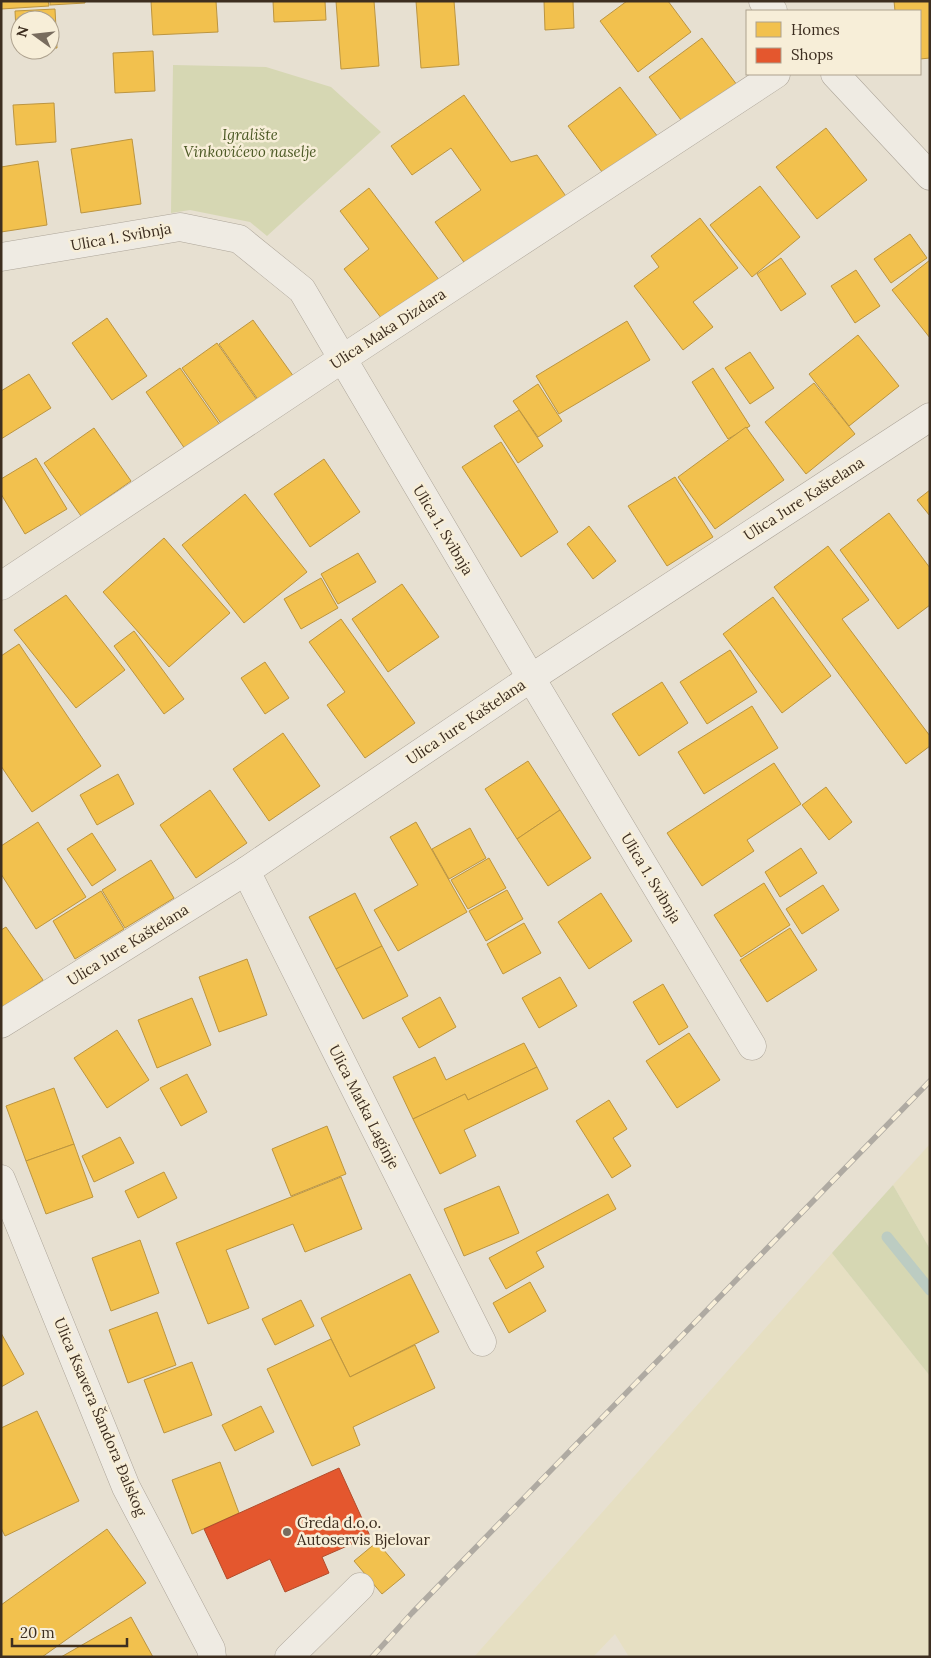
<svg xmlns="http://www.w3.org/2000/svg" width="931" height="1658" font-family="Lora,serif">
  <style>
    .farmland { fill: #e6dfc2 }
    .green { fill: #d6d7b3 }
    .homes { fill: #f2c14e; stroke: #bc9540 }
    .shops { fill: #e4572e; stroke: #b24b2a }
    .lines { fill: none; stroke-linecap: round; stroke-linejoin: round }
    .stream { stroke: #bcccc2; stroke-width: 11 }
    .minor-casing { stroke: #ada599; stroke-width: 29 }
    .minor { stroke: #efebe3; stroke-width: 28 }
    .rail-casing { stroke: #afaaa2; stroke-width: 5.5 }
    .rail { stroke: #f7eed8; stroke-width: 4; stroke-dasharray: 11; stroke-linecap: butt }
    .poi-dot { fill: #786c5e; stroke: #f7eed8; stroke-width: 2 }
    .labels { text-anchor: middle; stroke-width: 5; stroke-linejoin: round; paint-order: stroke }
    .park-label { font-size: 15px; font-style: italic; fill: #4d5a26; stroke: #f7eed8 }
    .street-label { font-size: 15px; fill: #3d2e20; stroke: #f7eed8 }
    .poi-label { font-size: 15px; fill: #3d2e20; stroke: #f7eed8; text-anchor: start }
  </style>
  <rect width="100%" height="100%" fill="#e7e0d1"/>
  <g class="farmland">
    <polygon points="930,1144 930,1249 893,1185"/>
    <polygon points="832,1253 930,1376 930,1657 629,1657 615,1634 593,1657 474,1657"/>
  </g>
  <g class="green">
    <polygon points="173,65 266,67 331,87 381,132 267,236 250,222 190,210 171,213"/>
    <polygon points="893,1185 930,1249 930,1376 832,1253"/>
  </g>
  <g class="homes">
    <polygon points="1,1 48,1 49,6 1,9"/>
    <polygon points="50,1 85,1 85,3 50,5"/>
    <polygon points="151,1 216,1 218,32 153,35"/>
    <polygon points="273,1 325,1 326,20 274,22"/>
    <polygon points="336,1 374,1 379,66 341,69"/>
    <polygon points="416,1 454,1 459,65 421,68"/>
    <polygon points="544,1 573,1 574,28 545,30"/>
    <polygon points="627,1 668,1 691,32 638,72 600,21"/>
    <polygon points="894,1 930,1 930,58 920,59 920,11 895,11"/>
    <polygon points="55,9 57,48 50,48 50,20 20,20 20,50 17,50 15,11"/>
    <polygon points="702,38 740,89 687,128 649,77"/>
    <polygon points="153,51 155,91 115,93 113,53"/>
    <polygon points="620,87 658,137 605,176 568,126"/>
    <polygon points="464,95 511,162 537,155 570,202 471,272 435,222 481,190 451,148 412,175 391,146"/>
    <polygon points="54,103 56,142 16,145 13,105"/>
    <polygon points="826,128 867,180 817,219 776,167"/>
    <polygon points="132,139 141,204 81,213 71,149"/>
    <polygon points="38,161 47,225 1,232 1,167"/>
    <polygon points="760,186 800,237 752,277 710,225"/>
    <polygon points="369,188 440,281 385,323 344,269 369,249 340,211"/>
    <polygon points="700,218 738,268 693,302 713,327 683,350 634,286 659,267 651,256"/>
    <polygon points="910,234 927,258 891,283 874,259"/>
    <polygon points="781,258 806,294 781,311 757,274"/>
    <polygon points="930,260 930,338 892,290"/>
    <polygon points="856,270 880,306 855,323 831,286"/>
    <polygon points="107,318 147,376 112,400 72,343"/>
    <polygon points="253,320 294,377 259,401 219,344"/>
    <polygon points="627,321 650,360 559,414 536,376"/>
    <polygon points="858,335 899,386 849,426 809,374"/>
    <polygon points="217,343 257,400 222,425 182,368"/>
    <polygon points="750,352 774,388 750,404 725,368"/>
    <polygon points="180,368 220,425 185,449 146,392"/>
    <polygon points="713,368 750,426 728,439 692,382"/>
    <polygon points="29,374 51,408 1,439 1,391"/>
    <polygon points="814,383 855,434 806,474 765,422"/>
    <polygon points="538,384 562,421 538,437 513,401"/>
    <polygon points="519,410 543,446 518,463 494,426"/>
    <polygon points="746,427 784,480 715,529 678,477"/>
    <polygon points="94,428 131,481 81,516 44,463"/>
    <polygon points="501,442 558,532 521,557 462,467"/>
    <polygon points="36,458 67,509 25,534 1,494 1,479"/>
    <polygon points="324,459 360,512 310,547 274,494"/>
    <polygon points="675,477 713,537 667,566 628,506"/>
    <polygon points="930,490 930,516 917,500"/>
    <polygon points="245,494 307,572 244,623 182,545"/>
    <polygon points="889,513 930,568 930,605 898,629 840,550"/>
    <polygon points="589,526 616,561 593,579 567,544"/>
    <polygon points="164,538 230,613 169,667 103,592"/>
    <polygon points="828,546 869,600 842,619 930,736 930,746 906,764 774,587"/>
    <polygon points="358,553 376,582 338,604 321,574"/>
    <polygon points="321,578 338,608 301,629 284,599"/>
    <polygon points="402,584 439,637 388,672 352,619"/>
    <polygon points="66,595 125,670 76,708 14,630"/>
    <polygon points="773,597 831,676 782,713 723,634"/>
    <polygon points="341,619 415,723 365,758 327,705 345,692 309,642"/>
    <polygon points="134,631 184,699 164,714 114,646"/>
    <polygon points="19,644 101,766 32,812 1,766 1,656"/>
    <polygon points="730,650 757,692 707,724 680,682"/>
    <polygon points="265,662 289,698 265,714 241,678"/>
    <polygon points="662,682 688,723 639,756 612,714"/>
    <polygon points="752,706 778,748 704,794 678,752"/>
    <polygon points="283,733 320,786 269,821 233,769"/>
    <polygon points="528,761 560,810 517,839 485,789"/>
    <polygon points="774,763 801,804 747,840 754,851 702,886 667,833"/>
    <polygon points="118,774 134,804 97,825 80,795"/>
    <polygon points="826,787 852,822 829,840 802,805"/>
    <polygon points="210,790 247,843 196,878 160,825"/>
    <polygon points="560,810 591,858 548,886 517,839"/>
    <polygon points="38,822 86,897 36,929 1,874 1,846"/>
    <polygon points="416,822 467,912 398,951 374,910 418,885 390,837"/>
    <polygon points="470,828 486,858 449,879 432,849"/>
    <polygon points="92,833 116,870 92,886 67,849"/>
    <polygon points="801,848 817,873 780,897 765,872"/>
    <polygon points="489,858 506,888 468,909 451,880"/>
    <polygon points="151,860 174,898 125,928 102,890"/>
    <polygon points="764,883 790,925 741,957 714,915"/>
    <polygon points="823,885 839,910 802,934 786,909"/>
    <polygon points="507,890 523,919 486,941 469,911"/>
    <polygon points="101,891 124,929 75,959 53,921"/>
    <polygon points="355,893 382,946 336,969 309,917"/>
    <polygon points="601,893 632,941 589,969 558,922"/>
    <polygon points="524,923 541,953 503,974 487,944"/>
    <polygon points="6,927 43,980 1,1009 1,930"/>
    <polygon points="790,928 817,970 767,1002 740,960"/>
    <polygon points="382,946 408,996 363,1019 336,969"/>
    <polygon points="247,959 267,1015 219,1032 199,977"/>
    <polygon points="560,977 577,1006 539,1028 522,998"/>
    <polygon points="663,984 688,1027 659,1045 633,1002"/>
    <polygon points="440,997 456,1027 419,1048 402,1018"/>
    <polygon points="192,998 211,1045 157,1068 138,1020"/>
    <polygon points="117,1030 149,1080 107,1108 74,1058"/>
    <polygon points="689,1033 720,1080 677,1108 646,1061"/>
    <polygon points="524,1043 537,1067 468,1100 465,1094 413,1119 393,1077 435,1057 446,1080"/>
    <polygon points="537,1067 548,1089 464,1130 476,1156 440,1174 413,1119 465,1094 468,1100"/>
    <polygon points="187,1074 207,1112 181,1126 160,1088"/>
    <polygon points="54,1088 74,1144 26,1161 6,1106"/>
    <polygon points="609,1100 627,1129 613,1138 631,1166 612,1178 576,1121"/>
    <polygon points="327,1126 346,1174 291,1196 272,1149"/>
    <polygon points="120,1137 134,1163 94,1182 82,1156"/>
    <polygon points="74,1144 93,1197 46,1214 26,1161"/>
    <polygon points="164,1172 177,1198 138,1218 125,1191"/>
    <polygon points="341,1177 362,1229 305,1252 293,1224 226,1250 249,1308 208,1324 176,1243"/>
    <polygon points="499,1186 519,1233 464,1256 444,1209"/>
    <polygon points="608,1194 616,1209 536,1252 544,1267 506,1289 489,1258"/>
    <polygon points="140,1240 159,1293 111,1311 92,1258"/>
    <polygon points="410,1274 439,1332 350,1377 321,1318"/>
    <polygon points="530,1282 546,1311 509,1333 493,1303"/>
    <polygon points="301,1300 314,1326 275,1345 262,1319"/>
    <polygon points="157,1312 176,1365 128,1383 109,1330"/>
    <polygon points="1,1333 24,1374 1,1387"/>
    <polygon points="331,1339 350,1377 415,1345 435,1388 353,1427 360,1445 312,1466 267,1369"/>
    <polygon points="192,1362 212,1415 164,1433 144,1380"/>
    <polygon points="261,1406 274,1432 235,1451 222,1425"/>
    <polygon points="37,1411 79,1501 5,1536 1,1528 1,1428"/>
    <polygon points="220,1462 239,1513 192,1534 172,1480"/>
    <polygon points="107,1529 146,1583 42,1657 1,1657 1,1605"/>
    <polygon points="377,1542 405,1575 382,1594 354,1561"/>
    <polygon points="131,1617 153,1657 61,1657"/>
  </g>
  <polygon class="shops" points="339,1468 370,1536 322,1557 329,1573 285,1592 270,1559 227,1579 204,1529"/>
  <g class="lines">
    <polyline class="stream" points="887,1237 930,1290"/>
    <defs>
      <g id="minor">
        <polyline points="763,1 773,11"/>
        <polyline points="835,74 930,176"/>
        <polyline points="1,257 180,227 239,239 302,290 531,678 752,1046"/>
        <polyline points="1,586 342,359 776,74"/>
        <polyline points="246,871 482,1342"/>
        <polyline points="1,1024 246,871 531,678 930,417"/>
        <polyline points="1,1179 126,1487 211,1649 212,1657"/>
        <polyline points="289,1657 360,1587"/>
      </g>
    </defs>
    <use href="#minor" class="minor-casing"/>
    <use href="#minor" class="minor"/>
    <defs>
      <polyline id="rail" points="372,1657 412,1613 930,1081"/>
    </defs>
    <use href="#rail" class="rail-casing"/>
    <use href="#rail" class="rail"/>
  </g>
  <circle class="poi-dot" cx="287" cy="1532" r="5"/>
  <g class="labels">
    <g class="park-label">
      <text x="250" y="140">Igralište<tspan x="250" dy="17">Vinkovićevo naselje</tspan></text>
    </g>
    <g class="street-label">
      <text transform="translate(121 237) rotate(-10)" y="5">Ulica 1. Svibnja</text>
      <text transform="translate(388 329) rotate(-33)" y="5">Ulica Maka Dizdara</text>
      <text transform="translate(804 499) rotate(-33)" y="5">Ulica Jure Kaštelana</text>
      <text transform="translate(443 530) rotate(59)" y="5">Ulica 1. Svibnja</text>
      <text transform="translate(466 722) rotate(-34)" y="5">Ulica Jure Kaštelana</text>
      <text transform="translate(651 878) rotate(59)" y="5">Ulica 1. Svibnja</text>
      <text transform="translate(128 945) rotate(-32)" y="5">Ulica Jure Kaštelana</text>
      <text transform="translate(364 1107) rotate(63)" y="5">Ulica Matka Laginje</text>
      <text transform="translate(100 1417) rotate(67)" y="5">Ulica Ksavera Šandora Đalskog</text>
    </g>
    <g class="poi-label">
      <text x="297" y="1528">Greda d.o.o.<tspan x="297" dy="17">Autoservis Bjelovar</tspan></text>
    </g>
  </g>
  <rect width="931" height="1658" fill="none" stroke="#3d2e20" stroke-width="5"/>
  <rect x="746" y="10" width="175" height="65" fill="#f7eed8" stroke="#ada18e"/>
  <rect x="756" y="22" width="25" height="15" fill="#f2c14e" stroke="#ada18e"/>
  <text x="791" y="35" font-size="15" fill="#3d2e20">Homes</text>
  <rect x="756" y="48" width="25" height="15" fill="#e4572e" stroke="#ada18e"/>
  <text x="791" y="60" font-size="15" fill="#3d2e20">Shops</text>
  <g transform="translate(35 35) rotate(285)"><circle r="24" fill="#f7eed8" stroke="#ada18e"/>
  <path d="M0-4L9 19L0 12L-9 19Z" fill="#786c5e"/>
  <text y="-8" font-size="14" font-weight="bold" text-anchor="middle" fill="#3d2e20">N</text>
  </g>
  <path d="M12 1638v8h115v-8" fill="none" stroke="#3d2e20" stroke-width="2.5"/>
  <text x="20" y="1638" font-size="15" fill="#3d2e20" stroke="#f7eed8" stroke-width="4" paint-order="stroke">20 m</text>
</svg>
